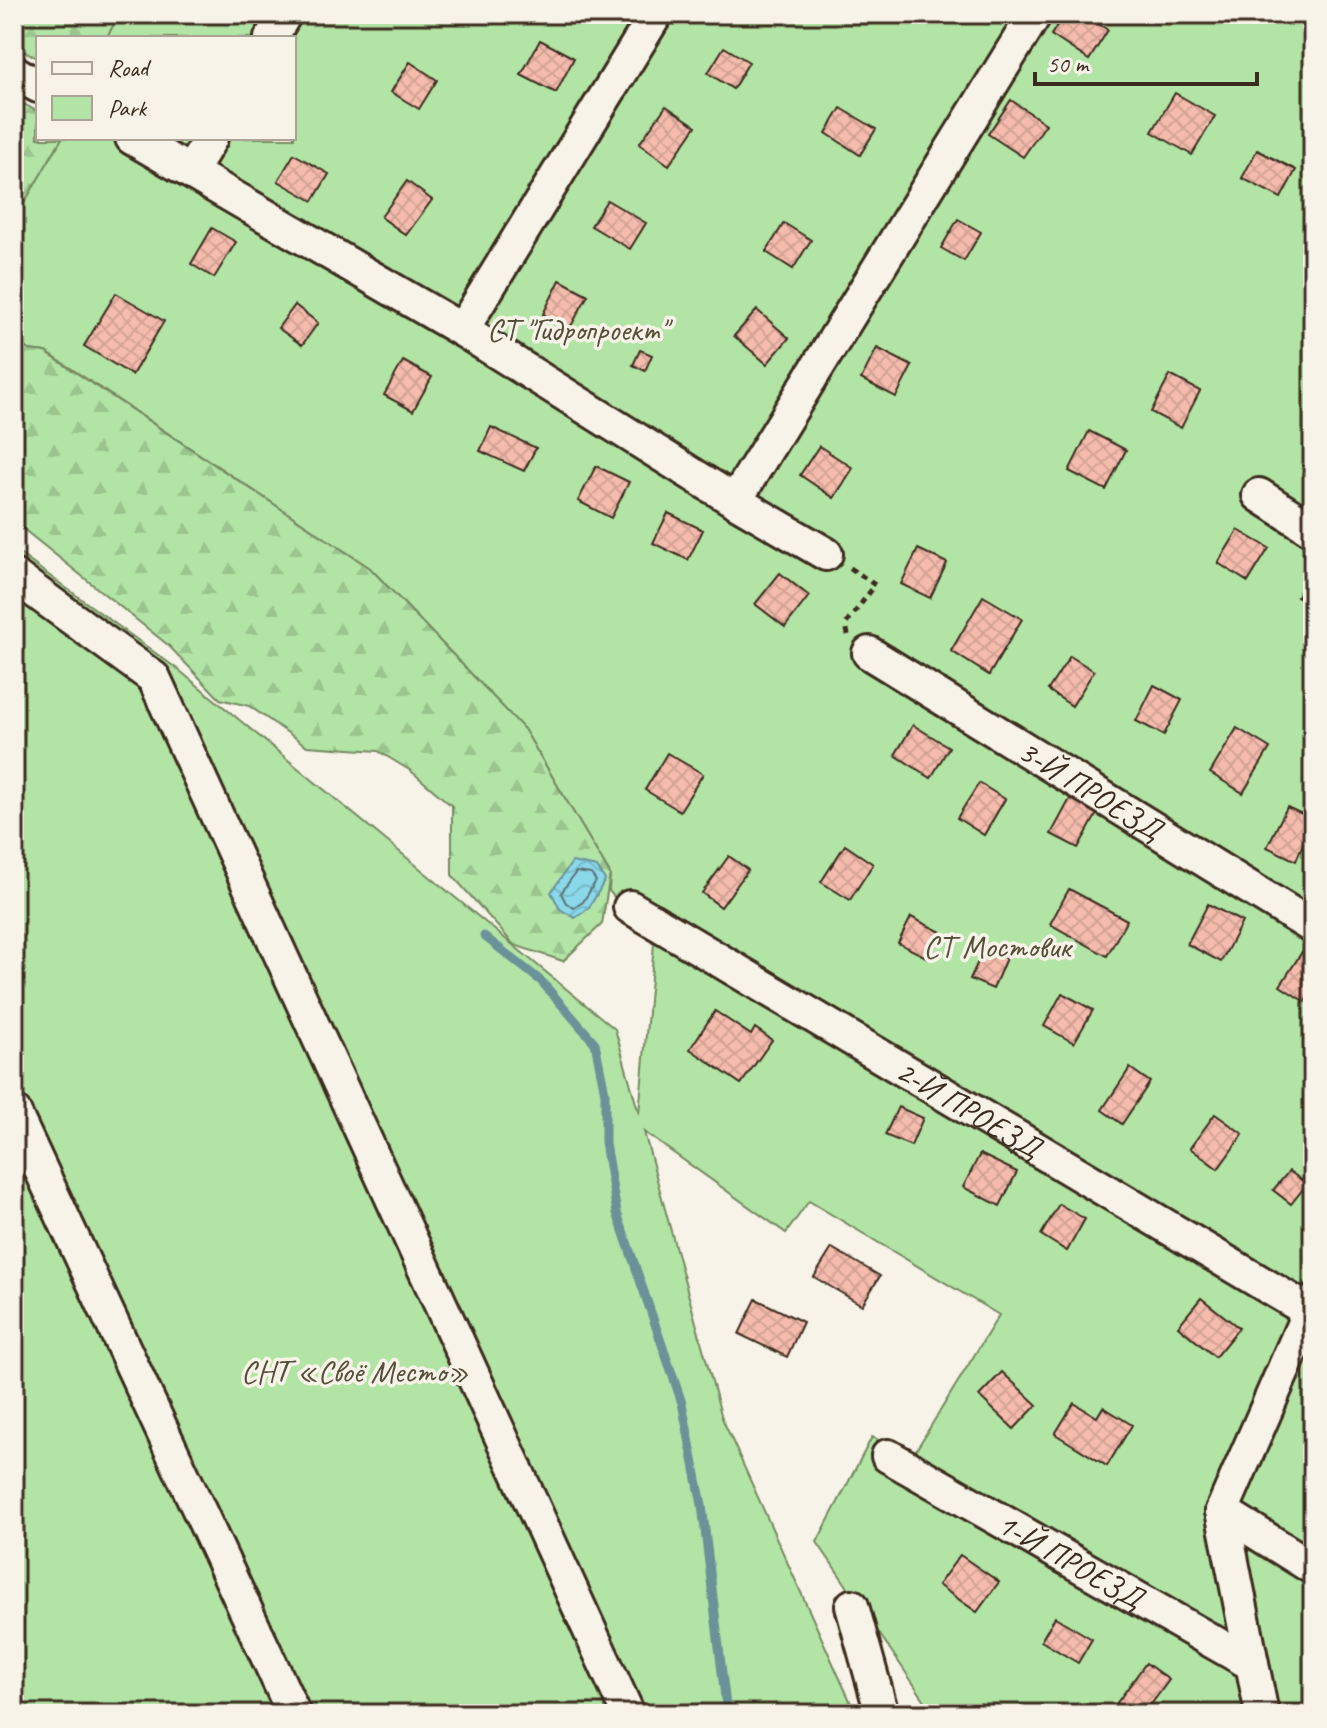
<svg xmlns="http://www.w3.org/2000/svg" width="1327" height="1728" font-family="Caveat,sans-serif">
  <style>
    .green { fill: #b2e5a5; stroke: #768862; stroke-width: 2 }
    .forest { fill: url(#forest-firs); stroke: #768862; stroke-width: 2 }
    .water { fill: url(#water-waves); stroke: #6b9299; stroke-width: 2 }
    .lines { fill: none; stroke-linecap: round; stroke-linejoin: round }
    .shore { stroke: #5b7070; stroke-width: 2 }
    .stream { stroke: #6b9299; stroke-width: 9 }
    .building { fill: url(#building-cross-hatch); stroke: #3b2a1e; stroke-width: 2 }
    .minor-casing { stroke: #3b2a1e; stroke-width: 38 }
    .path { stroke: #3b2a1e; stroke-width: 5; stroke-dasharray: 6 6; stroke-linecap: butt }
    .minor { stroke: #f7f3e8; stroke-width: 32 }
    .labels { text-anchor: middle; stroke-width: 7; stroke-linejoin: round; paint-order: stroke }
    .park-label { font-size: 32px; fill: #534f39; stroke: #f7f3e8 }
    .street-label { font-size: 32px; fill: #3b2a1e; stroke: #f7f3e8 }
  </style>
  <defs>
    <pattern id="forest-firs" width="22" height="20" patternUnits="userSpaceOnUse" patternTransform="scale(2)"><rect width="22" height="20" fill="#b2e5a5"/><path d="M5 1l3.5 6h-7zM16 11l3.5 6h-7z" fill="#9ac58e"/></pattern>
    <pattern id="water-waves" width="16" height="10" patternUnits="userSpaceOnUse" patternTransform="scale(2)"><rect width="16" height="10" fill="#8bd8eb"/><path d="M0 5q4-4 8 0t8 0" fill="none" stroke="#79bac9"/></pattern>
    <pattern id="building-cross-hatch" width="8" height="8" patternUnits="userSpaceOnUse" patternTransform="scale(2)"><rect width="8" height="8" fill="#f5bcad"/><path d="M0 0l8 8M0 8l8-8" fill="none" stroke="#d3a294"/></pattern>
  </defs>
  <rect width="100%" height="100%" fill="#f7f3e8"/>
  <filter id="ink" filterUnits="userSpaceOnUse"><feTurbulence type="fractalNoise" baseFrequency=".0125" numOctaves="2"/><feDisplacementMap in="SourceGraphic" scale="16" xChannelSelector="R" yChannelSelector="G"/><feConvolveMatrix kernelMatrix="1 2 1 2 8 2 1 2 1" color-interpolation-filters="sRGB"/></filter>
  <g filter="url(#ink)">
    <polygon class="green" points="120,14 1313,14 1313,1714 934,1714 817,1542 872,1437 913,1455 999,1315 809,1201 786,1233 644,1132 722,1418 856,1714 14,1714 14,550 180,671 615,1029 639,1114 654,944 609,891 610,874 524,729 370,568 46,352 29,350 14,341 14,220 62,138 294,138 294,38 106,38"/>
    <g class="forest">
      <polygon points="14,14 120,14 106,38 38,38 38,58 14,47"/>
      <polygon points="14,98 38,112 38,138 62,138 14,220"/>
      <polygon points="14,341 29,350 45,352 370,568 524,729 610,874 602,924 563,961 514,945 452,875 452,806 411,771 378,751 307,746 249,706 220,699 168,645 27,532 14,519"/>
    </g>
    <polygon class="water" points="572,862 597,867 605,880 589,908 575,918 560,909 551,892"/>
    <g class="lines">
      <polygon class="shore" points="576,872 591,874 596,881 583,902 574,908 566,903 561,893"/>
      <polyline class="stream" points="484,936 541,981 595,1043 605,1093 605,1143 617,1213 682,1403 702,1505 727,1714"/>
    </g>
    <g class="building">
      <polygon points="1064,14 1083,14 1108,30 1089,60 1051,35"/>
      <polygon points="540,40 574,58 556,93 521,75"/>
      <polygon points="724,47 749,62 733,89 708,73"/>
      <polygon points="410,62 437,80 419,109 391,92"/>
      <polygon points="1175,93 1215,116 1192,155 1152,132"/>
      <polygon points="1011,100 1046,124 1023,157 988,134"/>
      <polygon points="666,106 696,126 669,165 639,144"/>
      <polygon points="841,108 876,129 860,155 826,133"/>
      <polygon points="1257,150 1296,170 1281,198 1242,178"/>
      <polygon points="294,154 329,174 313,201 278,181"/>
      <polygon points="407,181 432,200 406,235 381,217"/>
      <polygon points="607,200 646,223 630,249 591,226"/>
      <polygon points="958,219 981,232 964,261 941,248"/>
      <polygon points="784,223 811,240 793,269 766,252"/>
      <polygon points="212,228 236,242 214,278 191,264"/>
      <polygon points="560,280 588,295 570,328 543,314"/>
      <polygon points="116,293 164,321 132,375 84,346"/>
      <polygon points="295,305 318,323 302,345 278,328"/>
      <polygon points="757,310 789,338 767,364 734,336"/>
      <polygon points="877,348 912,366 896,397 861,379"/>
      <polygon points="640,350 652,355 645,371 633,365"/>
      <polygon points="403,361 432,377 413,411 384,395"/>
      <polygon points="1170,375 1200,391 1181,428 1151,412"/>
      <polygon points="491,427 536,448 524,471 480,451"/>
      <polygon points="1089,431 1126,450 1106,490 1069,471"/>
      <polygon points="819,446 853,468 834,498 800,475"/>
      <polygon points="596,466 629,482 611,518 578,501"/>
      <polygon points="668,513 703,530 688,560 653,543"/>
      <polygon points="1238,530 1269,548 1248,582 1218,563"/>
      <polygon points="918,549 947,563 930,598 901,584"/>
      <polygon points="1313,568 1313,605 1297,596"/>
      <polygon points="780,573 809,596 785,627 755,604"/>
      <polygon points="983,596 1022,619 989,675 951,651"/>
      <polygon points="1070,656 1094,671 1072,706 1048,690"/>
      <polygon points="1154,685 1182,700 1164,735 1136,721"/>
      <polygon points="913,725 949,747 931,778 895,755"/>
      <polygon points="1237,728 1270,748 1243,793 1210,773"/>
      <polygon points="667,753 703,774 680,811 645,790"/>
      <polygon points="979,783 1005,799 984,835 957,818"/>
      <polygon points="1071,797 1098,812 1078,848 1051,834"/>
      <polygon points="1287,807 1313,819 1296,861 1267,847"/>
      <polygon points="845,845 873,864 850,900 821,882"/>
      <polygon points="729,856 748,870 721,907 702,893"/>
      <polygon points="1069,889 1127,920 1107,956 1050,924"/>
      <polygon points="1208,904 1242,922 1221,962 1187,944"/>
      <polygon points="911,917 941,932 928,958 898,943"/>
      <polygon points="984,949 1006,958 993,989 970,979"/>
      <polygon points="1302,952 1313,960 1313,990 1305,1002 1280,986"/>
      <polygon points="1062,993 1093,1010 1074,1043 1044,1026"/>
      <polygon points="715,1011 751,1035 755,1028 772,1040 741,1084 690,1049"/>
      <polygon points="1130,1068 1150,1082 1122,1124 1102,1110"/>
      <polygon points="898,1107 923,1118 911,1146 885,1135"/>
      <polygon points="1215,1114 1243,1134 1218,1169 1190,1148"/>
      <polygon points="980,1154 1017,1172 1000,1206 963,1187"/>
      <polygon points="1289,1171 1307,1184 1291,1204 1273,1190"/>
      <polygon points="1059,1204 1085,1219 1067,1251 1041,1235"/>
      <polygon points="832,1248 880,1276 862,1305 814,1277"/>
      <polygon points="1201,1298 1239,1328 1215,1357 1178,1326"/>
      <polygon points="756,1299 803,1322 787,1357 739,1334"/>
      <polygon points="1002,1372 1037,1405 1014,1429 979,1396"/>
      <polygon points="1074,1403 1097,1417 1103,1407 1132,1425 1107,1466 1055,1434"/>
      <polygon points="960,1555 999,1582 977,1612 938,1585"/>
      <polygon points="1055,1617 1092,1639 1078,1663 1041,1641"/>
      <polygon points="1146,1663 1169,1680 1144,1714 1116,1714 1111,1711"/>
    </g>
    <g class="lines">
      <defs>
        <g id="minor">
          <polyline points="271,38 285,14"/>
          <polyline points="14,72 38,86"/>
          <polyline points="132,138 462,330 735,501 826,554"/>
          <polyline points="191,171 211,138"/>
          <polyline points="462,330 656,14"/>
          <polyline points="1259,495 1313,530"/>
          <polyline points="735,501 1035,14"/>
          <polyline points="14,576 154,678 628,1714"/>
          <path id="s1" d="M869 653 1313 927"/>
          <path id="s2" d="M630 907 1307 1310"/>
          <polyline points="14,1112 294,1714"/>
          <path id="s3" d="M888 1456 1252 1664"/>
          <polyline points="1222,1511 1313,1568"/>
          <polyline points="852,1606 882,1714"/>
          <polyline points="1262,1714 1222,1511 1313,1302"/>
        </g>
      </defs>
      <use href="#minor" class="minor-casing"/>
      <polyline class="path" points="848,635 846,624 875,585 849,567"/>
      <use href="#minor" class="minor"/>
    </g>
  </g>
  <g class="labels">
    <g class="park-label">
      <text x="577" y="340">СТ "Гидропроект"</text>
      <text x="997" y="957">СТ Мостовик</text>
      <text x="355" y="1382">СНТ «Своё Место»</text>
    </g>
    <g class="street-label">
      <text dy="11" stroke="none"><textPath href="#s1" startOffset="260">3-Й ПРОЕЗД</textPath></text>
      <text dy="11" stroke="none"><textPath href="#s2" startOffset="394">2-Й ПРОЕЗД</textPath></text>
      <text dy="11" stroke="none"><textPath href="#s3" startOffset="210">1-Й ПРОЕЗД</textPath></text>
    </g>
  </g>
  <rect width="1327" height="1728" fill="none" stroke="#f7f3e8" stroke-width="48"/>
  <rect x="24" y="24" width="1279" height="1680" fill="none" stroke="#3b2a1e" stroke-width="3" filter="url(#ink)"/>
  <rect x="36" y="36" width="260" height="104" fill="#f7f3e8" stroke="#aca397" stroke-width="2"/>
  <rect x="52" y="62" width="40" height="12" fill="#f7f3e8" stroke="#aca397" stroke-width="2"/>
  <text x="108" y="76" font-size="24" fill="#3b2a1e">Road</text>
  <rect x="52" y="96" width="40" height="24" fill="#b2e5a5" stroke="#aca397" stroke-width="2"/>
  <text x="108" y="116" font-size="24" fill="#3b2a1e">Park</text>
  <path d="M1035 72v12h222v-12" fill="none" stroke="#3b2a1e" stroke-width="4"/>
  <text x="1047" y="72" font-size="24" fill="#3b2a1e" stroke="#f7f3e8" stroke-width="6" paint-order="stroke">50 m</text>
</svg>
